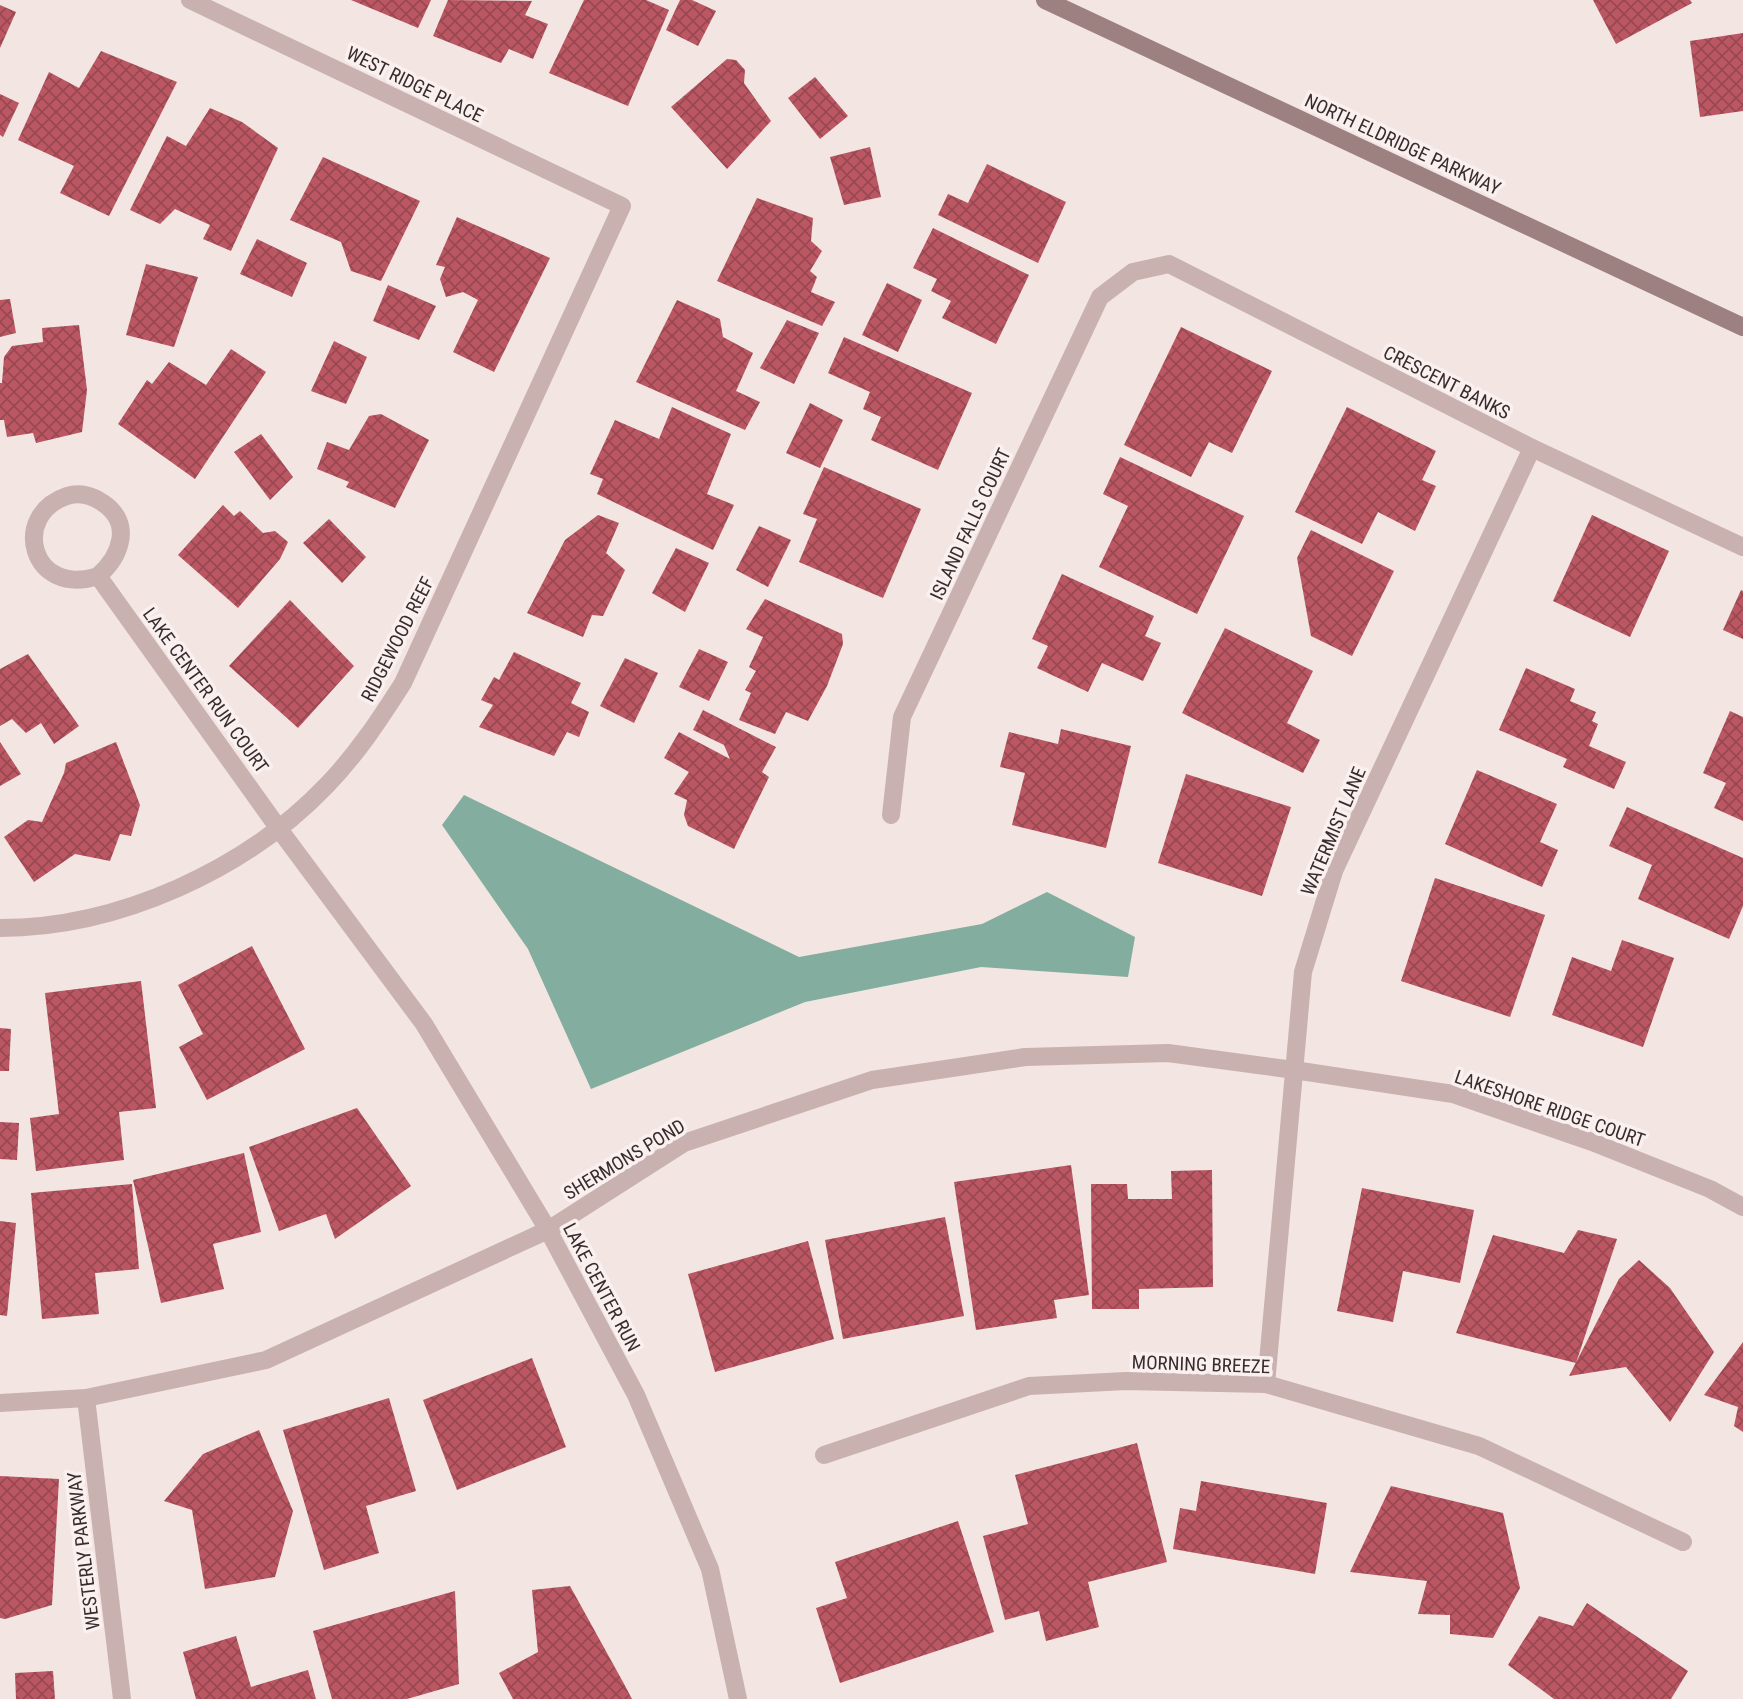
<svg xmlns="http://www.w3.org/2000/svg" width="1743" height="1699" font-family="'Roboto Condensed',sans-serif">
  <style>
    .water { fill: #83ad9f }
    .building { fill: url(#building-cross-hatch) }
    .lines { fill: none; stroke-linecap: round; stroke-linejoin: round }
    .minor { stroke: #c9b1af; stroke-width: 18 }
    .secondary { stroke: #9d8080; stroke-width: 18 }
    .labels { text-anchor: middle; stroke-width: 7; stroke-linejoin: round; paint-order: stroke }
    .street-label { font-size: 19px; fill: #392c2d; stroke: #f9f0ef }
  </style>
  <defs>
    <pattern id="building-cross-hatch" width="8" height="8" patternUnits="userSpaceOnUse" patternTransform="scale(1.75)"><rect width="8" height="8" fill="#bb5763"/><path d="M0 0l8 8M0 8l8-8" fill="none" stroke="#994852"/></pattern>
  </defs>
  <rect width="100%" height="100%" fill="#f2e5e2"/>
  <polygon class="water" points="464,795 799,957 982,924 1047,892 1135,937 1128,977 981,967 805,1002 591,1089 528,949 442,825"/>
  <g class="building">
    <polygon points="351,0 431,0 418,28"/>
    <polygon points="448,0 532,1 525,15 548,24 533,59 509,49 501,63 433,36"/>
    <polygon points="584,0 646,0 669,10 628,106 549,73"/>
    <polygon points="680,0 692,0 716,11 698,46 666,30"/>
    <polygon points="1593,0 1690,0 1692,3 1616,44"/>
    <polygon points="0,5 16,12 0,48"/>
    <polygon points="1743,33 1743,111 1700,117 1690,41"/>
    <polygon points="101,51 177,82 109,216 60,193 74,166 18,140 49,72 79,88"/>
    <polygon points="727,59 736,60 745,70 744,83 771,121 727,169 671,107"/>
    <polygon points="815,77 848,116 820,139 788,98"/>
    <polygon points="0,94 19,103 3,137 0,135"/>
    <polygon points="210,108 242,122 278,148 231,251 203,239 210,225 175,209 160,224 130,210 167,136 186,146"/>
    <polygon points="870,147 881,197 844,205 830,157"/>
    <polygon points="323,157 420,201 381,281 351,271 341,242 290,220"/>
    <polygon points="987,164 1066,202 1038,263 938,215 948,194 968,203"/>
    <polygon points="757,198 813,218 811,241 822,251 810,271 817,277 811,292 835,302 822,326 717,281"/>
    <polygon points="457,217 550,258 494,372 453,352 478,300 463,292 446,297 440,279 445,267 436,265"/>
    <polygon points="933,228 1029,275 996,344 942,318 951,301 931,291 937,279 913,268"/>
    <polygon points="257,239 307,263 292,297 240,274"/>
    <polygon points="146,264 198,277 174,347 126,335"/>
    <polygon points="887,283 922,300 898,352 862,335"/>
    <polygon points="388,285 436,306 419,340 373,321"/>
    <polygon points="10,299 16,333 0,337 0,300"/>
    <polygon points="677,300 720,319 723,337 753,353 736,391 760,402 745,430 636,382"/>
    <polygon points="787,320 819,333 794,384 760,368"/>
    <polygon points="79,325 87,390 82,432 36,443 33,433 7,437 4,420 0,420 0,383 2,383 4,357 12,346 43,342 42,328"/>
    <polygon points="1181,327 1272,371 1232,453 1209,442 1191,477 1124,445"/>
    <polygon points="844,337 972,393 938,470 871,440 881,417 863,409 870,392 828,373"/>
    <polygon points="334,341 367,357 346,404 311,391"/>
    <polygon points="231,349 266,372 195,479 118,424 147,380 152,384 169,362 206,385"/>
    <polygon points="810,403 843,420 820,468 786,453"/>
    <polygon points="672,407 731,434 707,494 734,505 713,550 597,494 603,479 590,474 615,420 659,439"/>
    <polygon points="1347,407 1436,451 1422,480 1436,486 1415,531 1378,512 1362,544 1295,512"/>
    <polygon points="381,414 429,440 395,508 346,487 349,482 317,469 327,442 349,450 369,416"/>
    <polygon points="261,434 293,477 270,500 234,452"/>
    <polygon points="1120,457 1244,516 1197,614 1099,567 1128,506 1103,494"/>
    <polygon points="824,467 921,509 883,598 799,562 817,519 803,514"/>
    <polygon points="223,505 234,516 240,511 263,533 275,531 288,542 280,559 238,608 178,555"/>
    <polygon points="598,515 619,523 606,553 625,570 603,616 592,615 583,637 527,613 565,540"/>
    <polygon points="1592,515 1669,551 1630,637 1553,601"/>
    <polygon points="329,519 366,557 342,583 303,543"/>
    <polygon points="759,526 791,540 768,587 736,570"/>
    <polygon points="1311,530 1394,571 1352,656 1311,636 1297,558"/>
    <polygon points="676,548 709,563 685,612 652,593"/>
    <polygon points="1062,574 1154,616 1145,636 1161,643 1143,681 1102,663 1088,692 1037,668 1048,646 1032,639"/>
    <polygon points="1741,590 1743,591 1743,639 1723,630"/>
    <polygon points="765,599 842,634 843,644 827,686 808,721 786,712 775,734 739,720 751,693 745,690 756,671 749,667 763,637 746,629"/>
    <polygon points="290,600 354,666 298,728 229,666"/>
    <polygon points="1225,628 1313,671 1287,723 1320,740 1303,773 1182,713"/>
    <polygon points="699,649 728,662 709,701 679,687"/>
    <polygon points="514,652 581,683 571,703 589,712 579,737 567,732 554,756 479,727 493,705 481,700 494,677 499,680"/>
    <polygon points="28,654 79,726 54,744 41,723 26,733 12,719 0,726 0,669"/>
    <polygon points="625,658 658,673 634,723 600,706"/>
    <polygon points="1526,668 1575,689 1570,701 1596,712 1592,721 1598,724 1589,746 1626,762 1614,789 1563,767 1567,759 1499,730"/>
    <polygon points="703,710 776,747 762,772 769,777 734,849 688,826 684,815 687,800 674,794 689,772 664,758 679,732 730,759 724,745 693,730"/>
    <polygon points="1730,711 1743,717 1743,821 1714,808 1726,783 1703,773"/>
    <polygon points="1061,729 1131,746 1106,848 1012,825 1025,773 1000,767 1009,732 1058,744"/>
    <polygon points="0,742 21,774 0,786"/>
    <polygon points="116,742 140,805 131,836 120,834 110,861 75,854 34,882 4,837 28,820 42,822 64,773 66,763"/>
    <polygon points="1477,770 1557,804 1540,842 1558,850 1542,887 1445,844"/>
    <polygon points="1186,774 1291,807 1262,896 1158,863"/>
    <polygon points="1627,807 1743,858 1743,906 1729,939 1638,899 1652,865 1609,846"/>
    <polygon points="1435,878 1545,915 1510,1017 1401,981"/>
    <polygon points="1622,940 1674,958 1643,1047 1552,1015 1572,957 1611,971"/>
    <polygon points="252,946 305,1049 207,1100 179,1047 203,1034 178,985"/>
    <polygon points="141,981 156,1108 119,1112 124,1160 36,1171 30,1118 59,1114 45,993"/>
    <polygon points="0,1028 11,1029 9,1071 0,1071"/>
    <polygon points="357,1108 411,1186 335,1239 326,1214 279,1231 249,1147"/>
    <polygon points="0,1122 19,1123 17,1160 0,1159"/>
    <polygon points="244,1153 261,1232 213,1244 224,1289 161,1303 133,1180"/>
    <polygon points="1071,1165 1089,1295 1054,1300 1057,1318 976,1330 954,1182"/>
    <polygon points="1212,1170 1213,1287 1139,1289 1139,1309 1092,1309 1091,1184 1127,1184 1128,1199 1172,1199 1171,1171"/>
    <polygon points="132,1184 139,1269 95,1273 99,1314 42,1319 31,1193"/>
    <polygon points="1362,1188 1474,1210 1460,1283 1403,1271 1393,1322 1337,1311"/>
    <polygon points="945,1217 964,1316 843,1339 825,1240"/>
    <polygon points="0,1221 16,1223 7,1316 0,1315"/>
    <polygon points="1578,1230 1617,1239 1576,1363 1456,1333 1493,1235 1564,1253"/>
    <polygon points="808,1241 834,1339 715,1372 688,1274"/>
    <polygon points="1639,1260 1670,1288 1714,1352 1670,1422 1626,1367 1569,1376 1619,1279"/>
    <polygon points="1743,1342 1743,1432 1734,1426 1738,1407 1704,1395"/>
    <polygon points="532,1358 566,1447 457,1490 423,1400"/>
    <polygon points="389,1398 416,1491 366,1506 379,1553 324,1570 283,1430"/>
    <polygon points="259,1430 293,1511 275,1577 205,1589 192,1510 164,1501 203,1454"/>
    <polygon points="1137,1443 1167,1562 1088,1582 1099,1627 1046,1641 1039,1611 1005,1620 983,1536 1028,1524 1015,1475"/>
    <polygon points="0,1476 59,1479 52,1605 5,1619 0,1618"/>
    <polygon points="1201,1481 1327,1503 1315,1574 1173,1549 1180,1508 1196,1511"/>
    <polygon points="1391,1486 1503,1513 1520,1588 1493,1638 1450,1634 1450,1615 1418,1614 1427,1581 1350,1572"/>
    <polygon points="958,1521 994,1632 840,1683 816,1608 847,1598 835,1562"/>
    <polygon points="570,1586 623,1682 632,1699 513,1699 499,1673 538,1652 532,1590"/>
    <polygon points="455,1591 459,1684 407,1699 332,1699 313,1631"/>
    <polygon points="1587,1603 1688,1671 1671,1699 1554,1699 1508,1665 1539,1616 1573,1626"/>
    <polygon points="236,1636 251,1687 308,1670 316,1699 196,1699 183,1652"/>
    <polygon points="53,1671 55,1699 16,1699 15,1673"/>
  </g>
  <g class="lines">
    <g class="minor">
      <path d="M98 576C121 556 133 523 103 503 92 495 79 492 67 496 10 515 31 598 98 576L279 829 424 1024 548 1230 636 1395 710 1569 738 1699"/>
      <polyline points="891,815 902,717 1100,297 1133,272 1169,264 1532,448 1743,547"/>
      <path d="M0 928C118 928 246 870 327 785 357 754 380 719 403 683L622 206 190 0"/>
      <polyline points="1266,1384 1303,972 1334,871 1532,448"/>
      <polyline points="86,1398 122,1699"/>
      <polyline points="0,1403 86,1398 266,1360 548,1230 684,1143 872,1080 1025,1057 1168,1053 1294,1070 1453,1094 1592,1142 1710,1189 1743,1207"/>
      <polyline points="824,1455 1029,1386 1126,1381 1266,1384 1479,1446 1683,1542"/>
    </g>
    <polyline class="secondary" points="1045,0 1743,327"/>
  </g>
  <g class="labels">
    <g class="street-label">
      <text transform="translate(415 84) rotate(26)" y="7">WEST RIDGE PLACE</text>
      <text transform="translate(1403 144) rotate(25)" y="7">NORTH ELDRIDGE PARKWAY</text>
      <text transform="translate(1447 382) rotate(27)" y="7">CRESCENT BANKS</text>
      <text transform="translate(970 524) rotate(-65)" y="7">ISLAND FALLS COURT</text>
      <text transform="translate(397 639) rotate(-63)" y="7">RIDGEWOOD REEF</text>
      <text transform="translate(206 690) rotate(54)" y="7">LAKE CENTER RUN COURT</text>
      <text transform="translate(1333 831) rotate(-67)" y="7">WATERMIST LANE</text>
      <text transform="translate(1550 1108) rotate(19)" y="7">LAKESHORE RIDGE COURT</text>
      <text transform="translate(624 1159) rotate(-31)" y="7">SHERMONS POND</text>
      <text transform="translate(602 1287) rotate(62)" y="7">LAKE CENTER RUN</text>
      <text transform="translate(1201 1364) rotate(2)" y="7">MORNING BREEZE</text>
      <text transform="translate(83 1551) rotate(-97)" y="7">WESTERLY PARKWAY</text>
    </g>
  </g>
</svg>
